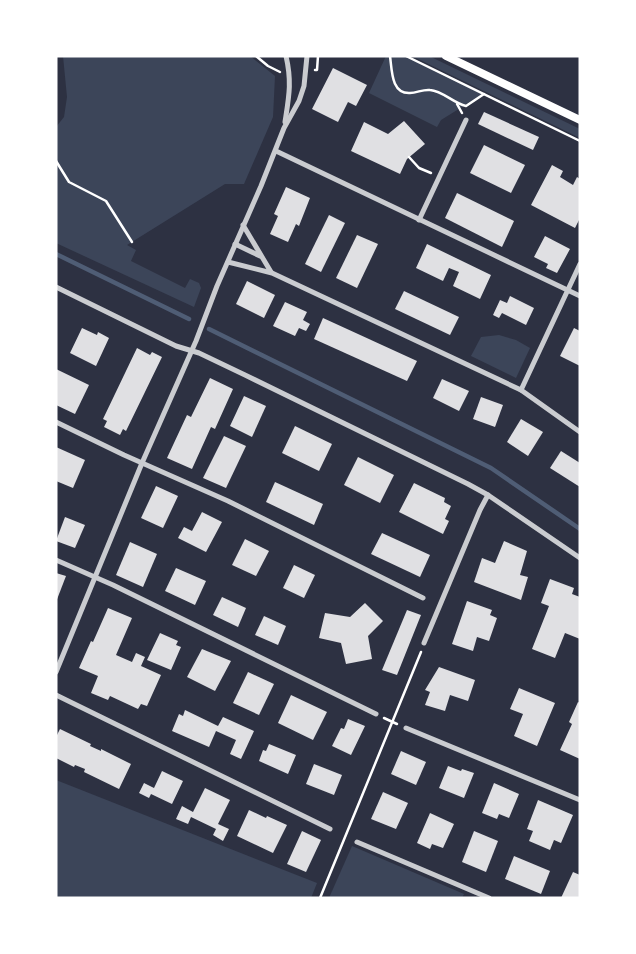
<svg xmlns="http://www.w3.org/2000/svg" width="636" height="954" font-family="'PT Sans',sans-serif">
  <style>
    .green { fill: #3c4559 }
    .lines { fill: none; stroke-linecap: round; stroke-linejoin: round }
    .stream { stroke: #4f5d75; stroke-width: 4.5 }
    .building { fill: #e0e0e3 }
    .path { stroke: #fff; stroke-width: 2.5 }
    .minor { stroke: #caccd0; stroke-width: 5 }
    .secondary { stroke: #fff; stroke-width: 8 }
  </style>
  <rect width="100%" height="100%" fill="#2d3142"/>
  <g class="green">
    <polygon points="63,56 250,56 275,76 273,117 244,184 225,184 127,245 136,250 131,261 185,288 190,279 199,283 201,288 194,307 56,243 56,127 64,117 67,97"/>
    <polygon points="386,56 406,56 483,94 441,120 437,127 369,93"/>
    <polygon points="412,56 429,56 580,129 580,138"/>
    <polygon points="499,335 516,340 530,348 516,378 471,356 481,337"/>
    <polygon points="56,780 317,883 311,898 56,898"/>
    <polygon points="352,846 464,894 462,898 329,898"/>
  </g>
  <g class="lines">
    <g class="stream">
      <polyline points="56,254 189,319"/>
      <polyline points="209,329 491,468 580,529"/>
    </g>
  </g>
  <g class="building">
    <polygon points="333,68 367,85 356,106 348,102 338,122 312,109"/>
    <polygon points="484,112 539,137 533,150 478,124"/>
    <polygon points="404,121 425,144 407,159 400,174 351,151 364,122 388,134"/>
    <polygon points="484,145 525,165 511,193 470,173"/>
    <polygon points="552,165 563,171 560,177 573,185 577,177 580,179 580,218 575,228 531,205"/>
    <polygon points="286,187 310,198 299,226 296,224 288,242 270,234 278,216 274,214"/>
    <polygon points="457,193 514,221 502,247 445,218"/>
    <polygon points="329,215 345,223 321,272 305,264"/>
    <polygon points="357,235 378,244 357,288 336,278"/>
    <polygon points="545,236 570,249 557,273 546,268 548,264 534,257"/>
    <polygon points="427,244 491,275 480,299 453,286 459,272 449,268 443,281 416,268"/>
    <polygon points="247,281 275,295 264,318 236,304"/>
    <polygon points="404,291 459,317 450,335 395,309"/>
    <polygon points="510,296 534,308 526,325 502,313 499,318 493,315 500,300 507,303"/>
    <polygon points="285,302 307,312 303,320 310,324 306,331 299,328 295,336 273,326"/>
    <polygon points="323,318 417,361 407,381 314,339"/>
    <polygon points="82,328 97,335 98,332 109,338 96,366 70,353"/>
    <polygon points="574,328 580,331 580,366 560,356"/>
    <polygon points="137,348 150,355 152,352 162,357 126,431 123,429 120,435 104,427 107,421 103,419"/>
    <polygon points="56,369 89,385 75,414 56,405"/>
    <polygon points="210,378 233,389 215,429 211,427 192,469 167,458 187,415 191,417"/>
    <polygon points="442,379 469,391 459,411 433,398"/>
    <polygon points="244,396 266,406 252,437 230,426"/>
    <polygon points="481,397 503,405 495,427 473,419"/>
    <polygon points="521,419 543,432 528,456 507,442"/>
    <polygon points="295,426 332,444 319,471 282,453"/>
    <polygon points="224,436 246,446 226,488 203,478"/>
    <polygon points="56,447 85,460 73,488 56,481"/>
    <polygon points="561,451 580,463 580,487 550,468"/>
    <polygon points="358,457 394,475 380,503 344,485"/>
    <polygon points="275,482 323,504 314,525 266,502"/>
    <polygon points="414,483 445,498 444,502 451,506 445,519 449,521 443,534 399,512"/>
    <polygon points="156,486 178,496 163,528 141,518"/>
    <polygon points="202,512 222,522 206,552 178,538 184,527 192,531"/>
    <polygon points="65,517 85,525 75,548 56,541"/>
    <polygon points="382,533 430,555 420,577 371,554"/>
    <polygon points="245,539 269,551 256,576 232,565"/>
    <polygon points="504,541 527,551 520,575 528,577 521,600 474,582 482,558 495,563"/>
    <polygon points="130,542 157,554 143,587 116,575"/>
    <polygon points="294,565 315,575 304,598 283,588"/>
    <polygon points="176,568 206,581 195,605 165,591"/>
    <polygon points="56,573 66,576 56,602"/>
    <polygon points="550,579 574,588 572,594 580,597 580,639 565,633 555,658 532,649 549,606 541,603"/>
    <polygon points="222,597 246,608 238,627 213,615"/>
    <polygon points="467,601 492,610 490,615 497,618 489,641 477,637 473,651 452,644"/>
    <polygon points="365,603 383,621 368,636 372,659 346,664 341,643 319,638 325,613 350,617"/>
    <polygon points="108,608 132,618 116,655 132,662 136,653 145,657 141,666 161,675 147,706 141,704 138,709 110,696 108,700 91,693 98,676 79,668 91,641 93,642"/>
    <polygon points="407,610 421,615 397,675 382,670"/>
    <polygon points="264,616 286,626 278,645 255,635"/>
    <polygon points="160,633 178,641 176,645 181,647 171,670 147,660"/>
    <polygon points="202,649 231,661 215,691 187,677"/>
    <polygon points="439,667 475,680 468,701 450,695 445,711 425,705 430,692 425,690"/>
    <polygon points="248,672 274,684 259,715 233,703"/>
    <polygon points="519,688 555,703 537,746 514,736 523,714 510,709"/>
    <polygon points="291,695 327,712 313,740 278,723"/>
    <polygon points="578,702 580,703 580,759 560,750 572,724 569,722"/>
    <polygon points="185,710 218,726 223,717 254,731 241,759 230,754 236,740 216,731 209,747 172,731 179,714 183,716"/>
    <polygon points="348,719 365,726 351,755 332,746 341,728 344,729"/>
    <polygon points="60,729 91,744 90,746 101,751 101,749 131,764 119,789 84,772 85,769 75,765 74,767 56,758 56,737"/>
    <polygon points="269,744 296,755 288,774 259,761 263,750 266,751"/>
    <polygon points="401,751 426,762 416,785 391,774"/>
    <polygon points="314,764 342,775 334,795 306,784"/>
    <polygon points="448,766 461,771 462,769 474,773 464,798 439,788"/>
    <polygon points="162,771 183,781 172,804 151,794 149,798 139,793 144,783 154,788"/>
    <polygon points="494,783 519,794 509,818 499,814 497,819 482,813"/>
    <polygon points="205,788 230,800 218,824 229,829 223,841 213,835 216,829 191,817 188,824 176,819 182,806 193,812"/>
    <polygon points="383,792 408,803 396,829 371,819"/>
    <polygon points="538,800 573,815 561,843 554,840 550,850 529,841 533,831 527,829"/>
    <polygon points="249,810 266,818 267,816 287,825 273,853 237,836"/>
    <polygon points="430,813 454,824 443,848 432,844 430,849 417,843"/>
    <polygon points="302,831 321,840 306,872 287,864"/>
    <polygon points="474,831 498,841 486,872 462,862"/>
    <polygon points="514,856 550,871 541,894 505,879"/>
    <polygon points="573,872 580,875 580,898 561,898"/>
  </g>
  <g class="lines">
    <g class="path">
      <polyline points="256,56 268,66 280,72"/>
      <path d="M390 56C392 70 391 94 410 93 417 93 423 89 430 90 443 91 453 103 466 106L484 94"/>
      <polyline points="406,56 580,141"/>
      <polyline points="315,70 317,70 318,56"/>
      <polyline points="457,104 462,113"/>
      <polyline points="409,157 419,168 431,173"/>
      <polyline points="56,161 69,182 106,201 132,242"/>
      <polyline points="384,718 397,724"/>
      <polyline points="320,898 421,652"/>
    </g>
    <g class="minor">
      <path d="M285 122C289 96 292 82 286 56"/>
      <polyline points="276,151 580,296"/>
      <polyline points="419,220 466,120"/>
      <polyline points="243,225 271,272"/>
      <polyline points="235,244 260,256"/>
      <polyline points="228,262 272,273 521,390 580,432"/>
      <polyline points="56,287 176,346 199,353 245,375 468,484 488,495 580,558"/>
      <polyline points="521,390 580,264"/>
      <polyline points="56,422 124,455 228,501 423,598"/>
      <polyline points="56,560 113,585 376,714"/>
      <polyline points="424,643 480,510 488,495"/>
      <polyline points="56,672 142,463 196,341 217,286 261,186 284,128 299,101 304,86 307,56"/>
      <polyline points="56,695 330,829"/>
      <polyline points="406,728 580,800"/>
      <polyline points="357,842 489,898"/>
    </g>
    <polyline class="secondary" points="446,56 580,120"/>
  </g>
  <rect width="636" height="954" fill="none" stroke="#ffffff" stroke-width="115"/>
</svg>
